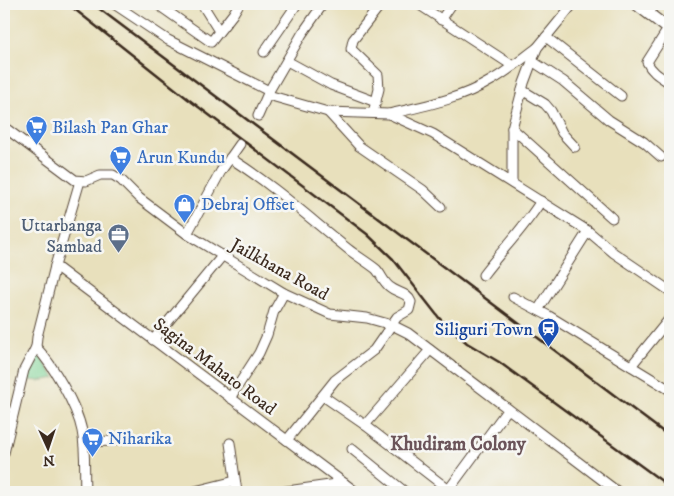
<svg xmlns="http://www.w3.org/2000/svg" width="674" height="496" font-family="'IM FELL DW Pica',serif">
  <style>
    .green { fill: #80d496; stroke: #5e7f5a }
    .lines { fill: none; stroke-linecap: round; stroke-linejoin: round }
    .minor-casing { stroke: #554536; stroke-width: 11 }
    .major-casing { stroke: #554536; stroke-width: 13 }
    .minor { stroke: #fff; stroke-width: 9 }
    .major { stroke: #fff; stroke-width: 11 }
    .rail { stroke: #3b2a1e; stroke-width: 2.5 }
    .labels { text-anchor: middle; stroke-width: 5; stroke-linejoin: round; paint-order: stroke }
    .shop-label { font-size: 18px; fill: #366cbe; stroke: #f6f6f2; text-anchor: start }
    .service-label { font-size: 18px; fill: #4e5e75; stroke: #f6f6f2; text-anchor: end }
    .street-label { font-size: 18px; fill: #3b2a1e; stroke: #f6f6f2 }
    .transit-label { font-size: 18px; fill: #164399; stroke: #f6f6f2; text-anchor: end }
    .neighbourhood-label { font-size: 19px; font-weight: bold; fill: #6b5459; stroke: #f6f6f2 }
  </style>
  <rect width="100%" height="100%" fill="#f6f6f2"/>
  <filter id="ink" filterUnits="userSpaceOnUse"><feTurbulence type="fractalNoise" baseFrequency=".02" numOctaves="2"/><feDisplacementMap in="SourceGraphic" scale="10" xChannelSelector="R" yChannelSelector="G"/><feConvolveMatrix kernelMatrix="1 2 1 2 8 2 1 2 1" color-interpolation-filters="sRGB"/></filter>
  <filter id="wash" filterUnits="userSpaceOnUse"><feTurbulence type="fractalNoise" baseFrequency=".0096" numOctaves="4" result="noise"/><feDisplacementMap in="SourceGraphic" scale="20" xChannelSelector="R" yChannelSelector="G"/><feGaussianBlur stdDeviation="1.12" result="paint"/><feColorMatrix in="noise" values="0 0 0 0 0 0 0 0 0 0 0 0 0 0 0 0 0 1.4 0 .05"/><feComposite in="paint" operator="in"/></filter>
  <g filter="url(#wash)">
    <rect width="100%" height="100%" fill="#e8e0bc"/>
    <polygon class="green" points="37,355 39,355 55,378 39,381 24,379 35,356"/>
  </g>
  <g filter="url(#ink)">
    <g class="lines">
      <defs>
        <g id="minor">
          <polyline points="114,4 168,40 269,91"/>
          <polyline points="157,4 211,42 233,14 239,4"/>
          <polyline points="202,4 219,31"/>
          <polyline points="418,4 513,66"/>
          <polyline points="649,13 655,4"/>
          <polyline points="441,20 452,4"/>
          <path d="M668 29 647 62C652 73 661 77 670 83"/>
          <polyline points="546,37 621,96"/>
          <polyline points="264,52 297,4"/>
          <polyline points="287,61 331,85 376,102"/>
          <polyline points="532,61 563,81 609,120 644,142 661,157"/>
          <polyline points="522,90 545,104 551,111 562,133 575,147"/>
          <polyline points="268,95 328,112 389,114 433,134 588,231 614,253 670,291"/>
          <polyline points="328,112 359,146 423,190 441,207"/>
          <polyline points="373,113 379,89 378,75 351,49 353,40 381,4"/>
          <path d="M389 114C424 106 461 99 492 80 508 71 522 59 537 48"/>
          <polyline points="258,116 269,91 302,34 323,4"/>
          <polyline points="4,127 75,180 86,181 100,175 113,175 121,180 139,198 187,234 284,293 330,314 367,318 392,325 408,333 618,492"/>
          <polyline points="512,128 612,218"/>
          <path d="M230 158C273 185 308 217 348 249 357 256 367 262 376 269 381 274 384 283 390 287 397 293 407 292 411 302L409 310 397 317 374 350 335 380 287 440"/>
          <path d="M80 181 55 266 37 337 36 347C53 365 77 406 82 431 86 451 84 472 85 492"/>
          <polyline points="512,183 512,128 524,83 537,48 573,4"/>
          <polyline points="187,234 221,171 240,144"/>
          <polyline points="55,266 356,492"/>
          <path d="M483 275C502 250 524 228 541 201"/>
          <polyline points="513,297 549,316 670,390"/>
          <polyline points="538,310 588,231"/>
          <polyline points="153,340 223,255"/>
          <polyline points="631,366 670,318"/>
          <polyline points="323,396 365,425 449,490"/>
          <polyline points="230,398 259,353 267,335 274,311 284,293"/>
          <polyline points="365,425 430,350"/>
          <polyline points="84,442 114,441"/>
          <polyline points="230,443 237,492"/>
          <polyline points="352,449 405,492"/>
          <polyline points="4,453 24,370 36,347"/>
          <polyline points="191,492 235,481"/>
          <polyline points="280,492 344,483"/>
          <polyline points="447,492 508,409"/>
        </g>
        <polyline id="major" points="636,4 670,30"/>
      </defs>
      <use href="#minor" class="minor-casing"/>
      <use href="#major" class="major-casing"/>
      <use href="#minor" class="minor"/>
      <use href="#major" class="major"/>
      <g class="rail">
        <polyline points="68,4 188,99 367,234 393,259 440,319 467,343 499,362 670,487"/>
        <polyline points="93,4 670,437"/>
      </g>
    </g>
  </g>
  <defs>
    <symbol id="supermarket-pin" viewBox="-11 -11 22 30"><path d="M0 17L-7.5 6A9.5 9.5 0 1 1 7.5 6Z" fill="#3f7fe0" stroke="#f6f6f2"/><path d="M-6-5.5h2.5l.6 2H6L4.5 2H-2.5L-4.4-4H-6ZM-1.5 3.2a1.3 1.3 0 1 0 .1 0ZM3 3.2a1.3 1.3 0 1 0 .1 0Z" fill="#fff"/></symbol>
    <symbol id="shop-pin" viewBox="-11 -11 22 30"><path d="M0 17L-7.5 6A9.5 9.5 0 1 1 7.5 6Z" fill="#3f7fe0" stroke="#f6f6f2"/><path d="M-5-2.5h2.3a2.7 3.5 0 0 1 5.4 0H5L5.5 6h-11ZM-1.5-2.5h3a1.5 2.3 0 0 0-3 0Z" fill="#fff"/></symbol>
    <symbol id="office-pin" viewBox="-11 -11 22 30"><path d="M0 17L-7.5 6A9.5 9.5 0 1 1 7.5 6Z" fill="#5c6f8a" stroke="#f6f6f2"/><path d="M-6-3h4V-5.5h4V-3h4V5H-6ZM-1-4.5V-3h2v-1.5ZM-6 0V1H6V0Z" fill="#fff"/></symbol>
    <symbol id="station-pin" viewBox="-11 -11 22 30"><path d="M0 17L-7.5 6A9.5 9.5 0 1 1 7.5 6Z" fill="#1a4fb4" stroke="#f6f6f2"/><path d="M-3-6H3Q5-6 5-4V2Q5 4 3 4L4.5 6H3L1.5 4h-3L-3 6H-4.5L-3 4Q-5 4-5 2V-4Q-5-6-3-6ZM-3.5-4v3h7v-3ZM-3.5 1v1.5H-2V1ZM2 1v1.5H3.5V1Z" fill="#fff"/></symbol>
  </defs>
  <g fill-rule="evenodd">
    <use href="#supermarket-pin" x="24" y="114" width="25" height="34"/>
    <use href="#supermarket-pin" x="108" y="144" width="25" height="34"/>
    <use href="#shop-pin" x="172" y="192" width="25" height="34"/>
    <use href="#office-pin" x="106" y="222" width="25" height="34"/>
    <use href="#station-pin" x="536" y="316" width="25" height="34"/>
    <use href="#supermarket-pin" x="80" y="426" width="25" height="34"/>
  </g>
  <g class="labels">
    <g class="shop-label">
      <text x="52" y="133">Bilash Pan Ghar</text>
      <text x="137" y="163">Arun Kundu</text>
      <text x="201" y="210">Debraj Offset</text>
      <text x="108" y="444">Niharika</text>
    </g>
    <g class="service-label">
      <text x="102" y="231">Uttarbanga<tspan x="102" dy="21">Sambad</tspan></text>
    </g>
    <g class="street-label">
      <text transform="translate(280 269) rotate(29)" y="6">Jailkhana Road</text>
      <text transform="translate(215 366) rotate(37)" y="6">Sagina Mahato Road</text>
    </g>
    <g class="transit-label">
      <text x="533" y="335">Siliguri Town</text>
    </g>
    <g class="neighbourhood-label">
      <text x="458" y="450">Khudiram Colony</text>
    </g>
  </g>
  <rect width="674" height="496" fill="none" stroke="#f6f6f2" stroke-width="20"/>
  <g transform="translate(48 448) rotate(177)" stroke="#f6f6f2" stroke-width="4" paint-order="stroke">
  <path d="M0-4L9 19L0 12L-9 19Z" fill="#3b2a1e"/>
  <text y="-8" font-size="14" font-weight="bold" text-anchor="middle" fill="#3b2a1e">N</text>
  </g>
</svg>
